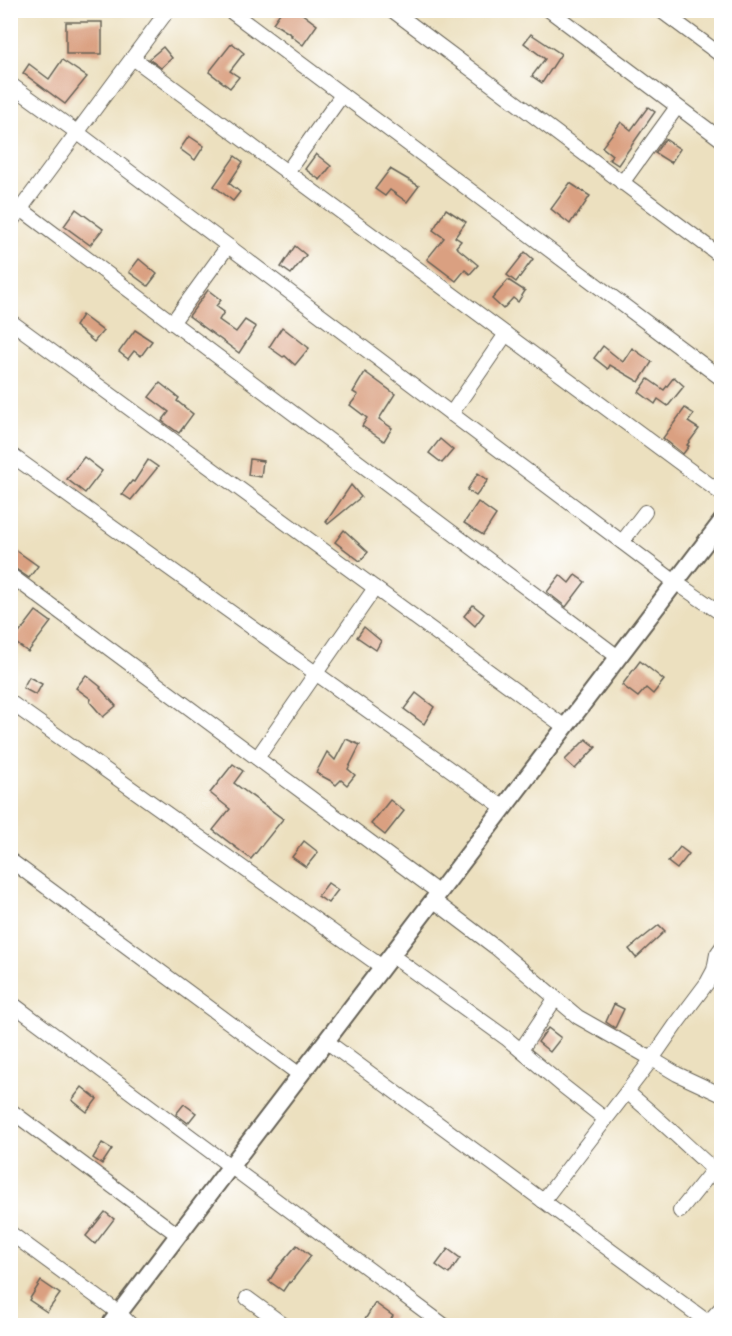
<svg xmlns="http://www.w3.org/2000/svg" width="732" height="1336" font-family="Dekko,sans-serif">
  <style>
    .building { fill: #daa081 }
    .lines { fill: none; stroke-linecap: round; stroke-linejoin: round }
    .minor-casing { stroke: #656155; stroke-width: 16 }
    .tertiary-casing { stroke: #656155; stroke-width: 20 }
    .minor { stroke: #fff; stroke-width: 14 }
    .tertiary { stroke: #fff; stroke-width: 16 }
  </style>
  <rect width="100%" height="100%" fill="#fff"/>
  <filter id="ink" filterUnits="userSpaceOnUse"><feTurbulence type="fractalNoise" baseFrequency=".0167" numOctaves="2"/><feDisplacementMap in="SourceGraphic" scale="12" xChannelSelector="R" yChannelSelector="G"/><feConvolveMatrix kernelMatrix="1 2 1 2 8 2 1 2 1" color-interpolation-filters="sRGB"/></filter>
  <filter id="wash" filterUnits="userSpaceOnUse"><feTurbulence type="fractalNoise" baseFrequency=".008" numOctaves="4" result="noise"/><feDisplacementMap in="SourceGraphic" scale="24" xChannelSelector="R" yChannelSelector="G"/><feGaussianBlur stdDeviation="1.35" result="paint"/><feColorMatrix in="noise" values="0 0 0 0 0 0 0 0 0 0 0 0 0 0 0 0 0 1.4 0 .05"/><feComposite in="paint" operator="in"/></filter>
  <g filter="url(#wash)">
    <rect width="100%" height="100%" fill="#ece0bf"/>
    <g id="blocks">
      <g class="building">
        <polygon points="282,10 297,10 317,25 303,45 291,36 292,35 273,23"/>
        <rect x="66" y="22" width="36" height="32"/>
        <polygon points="531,34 561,54 542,83 532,76 545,59 524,43"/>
        <polygon points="232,43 244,53 230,71 239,77 230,88 209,72"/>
        <polygon points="163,47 172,58 161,68 149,59"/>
        <polygon points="62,60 87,77 65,104 23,73 29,64 49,79"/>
        <polygon points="648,107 655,112 618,165 609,159 612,155 602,147 621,122 631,130"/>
        <polygon points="189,136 204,146 195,160 180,149"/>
        <polygon points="665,139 680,149 671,163 655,153"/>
        <polygon points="316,154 331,166 320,180 305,169"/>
        <polygon points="235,156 243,162 229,183 240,192 233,201 214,186"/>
        <polygon points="390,169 419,186 407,202 390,190 385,196 375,189"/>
        <polygon points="570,183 590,196 576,217 575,216 570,224 551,209"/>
        <polygon points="76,209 103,229 90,245 64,226"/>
        <polygon points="446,209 466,222 455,237 461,241 456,247 478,265 470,274 465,270 456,281 427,259 444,238 433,230"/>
        <polygon points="295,246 306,255 291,274 281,267"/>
        <polygon points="525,252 533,259 516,282 507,275"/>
        <polygon points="139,259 157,274 148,286 129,272"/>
        <polygon points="508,280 525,291 518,302 513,298 503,309 492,299"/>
        <polygon points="208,290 221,300 216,306 224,312 219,320 236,332 245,320 256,327 239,353 189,316"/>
        <polygon points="82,315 103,331 94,342 75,326"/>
        <polygon points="282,327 309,348 295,365 285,356 283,357 269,347"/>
        <polygon points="135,330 152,341 141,356 134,351 128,359 119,352"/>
        <polygon points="603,346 623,362 632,348 652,362 639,382 610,365 608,369 594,358"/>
        <polygon points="365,372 395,394 379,419 392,428 384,441 362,426 367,418 350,405 358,395 353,392"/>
        <polygon points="674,377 684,386 668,406 658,399 655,404 639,392 648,379 664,390"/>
        <polygon points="160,383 179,398 177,401 193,414 179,433 162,421 169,412 149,397"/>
        <polygon points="685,408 694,414 688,422 699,429 687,445 689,446 683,454 663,438"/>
        <polygon points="440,439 453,450 442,463 429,453"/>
        <polygon points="84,457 102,471 85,493 67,479"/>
        <polygon points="250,459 263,461 261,477 248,475"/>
        <polygon points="148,460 158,467 131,500 122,494 132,481 134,482"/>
        <polygon points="478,473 488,480 476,496 467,490"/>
        <polygon points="351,485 361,497 328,524 326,522"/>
        <polygon points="478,502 496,515 483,535 464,523"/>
        <polygon points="344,530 368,552 360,561 335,542"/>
        <polygon points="10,546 38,566 29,578 10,565"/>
        <polygon points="560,575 569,583 575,575 585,582 566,607 547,592"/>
        <polygon points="473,605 484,614 475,626 464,616"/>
        <polygon points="36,611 51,622 28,652 13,641"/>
        <polygon points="364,627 381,641 376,650 357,637"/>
        <polygon points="640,661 664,680 653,694 646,688 638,697 622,685"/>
        <polygon points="86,675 101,687 100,688 116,706 103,717 90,702 91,699 76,688"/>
        <polygon points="29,677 42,684 36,695 23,688"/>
        <polygon points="416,693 434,707 424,724 404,709"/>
        <polygon points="346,739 360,745 348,769 355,775 347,785 341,780 336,785 331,781 316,773 327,752 335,760"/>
        <polygon points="586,739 596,747 575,769 565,760"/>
        <polygon points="233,764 243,771 234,783 283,819 251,859 213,830 230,809 210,793"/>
        <polygon points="390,800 404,811 385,835 371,824"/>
        <polygon points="304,841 318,852 306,867 292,857"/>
        <polygon points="680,847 689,854 677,869 668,862"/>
        <polygon points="328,883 338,890 328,903 318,896"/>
        <polygon points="659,925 665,931 636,958 629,949"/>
        <polygon points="614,1004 624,1009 615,1028 606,1022"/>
        <polygon points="548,1028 561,1038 550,1052 538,1042"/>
        <polygon points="82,1087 97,1099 87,1112 72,1100"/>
        <polygon points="184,1104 196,1113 188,1123 176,1114"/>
        <polygon points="102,1143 112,1149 102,1164 93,1158"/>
        <polygon points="105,1212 114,1219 95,1244 86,1236"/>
        <polygon points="297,1245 311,1256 290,1283 289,1282 283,1291 269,1281 278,1267"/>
        <polygon points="448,1249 460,1258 449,1274 436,1265"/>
        <polygon points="41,1281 60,1294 47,1312 29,1300"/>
        <polygon points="375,1303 393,1316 387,1326 361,1326"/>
      </g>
    </g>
  </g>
  <g filter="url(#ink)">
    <use href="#blocks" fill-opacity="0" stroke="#656155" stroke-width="1.5"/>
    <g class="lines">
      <defs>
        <g id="minor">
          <polyline points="229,10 722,379"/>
          <polyline points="392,10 722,257"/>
          <polyline points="549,10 722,140"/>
          <polyline points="660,10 722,56"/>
          <polyline points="133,58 722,494"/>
          <polyline points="10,84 78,133 675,582 722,614"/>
          <polyline points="287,172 342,95"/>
          <polyline points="622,183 677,107"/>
          <polyline points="21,209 618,657"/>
          <polyline points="10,223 168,10"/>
          <polyline points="10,321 565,727"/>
          <polyline points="172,323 228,246"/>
          <polyline points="451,414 506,334"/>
          <polyline points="10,454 504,808"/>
          <polyline points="622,542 645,512"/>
          <polyline points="10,575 439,893"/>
          <polyline points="10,702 382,967"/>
          <polyline points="257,758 375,588"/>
          <polyline points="10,860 300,1075"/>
          <polyline points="433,900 495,947 578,1017 652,1059 677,1074 722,1095"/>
          <polyline points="391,955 506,1038 563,1086 605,1119"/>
          <polyline points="10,1002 445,1326"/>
          <polyline points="326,1041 713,1326"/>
          <polyline points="521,1050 555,999"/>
          <path d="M627 1092C660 1119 690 1149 722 1177"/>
          <polyline points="10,1110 178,1235"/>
          <polyline points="543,1201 652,1059 677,1023 707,983 714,970 717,954 722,947"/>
          <polyline points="680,1211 713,1170"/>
          <polyline points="10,1233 119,1313 132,1326"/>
          <polyline points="247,1298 285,1326"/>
          <polyline points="708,1322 722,1307"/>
        </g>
        <polyline id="tertiary" points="109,1326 722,521"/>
      </defs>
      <use href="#minor" class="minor-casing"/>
      <use href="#tertiary" class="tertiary-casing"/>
      <use href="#minor" class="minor"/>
      <use href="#tertiary" class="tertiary"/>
    </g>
  </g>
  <rect width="732" height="1336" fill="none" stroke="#fff" stroke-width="36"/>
</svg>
